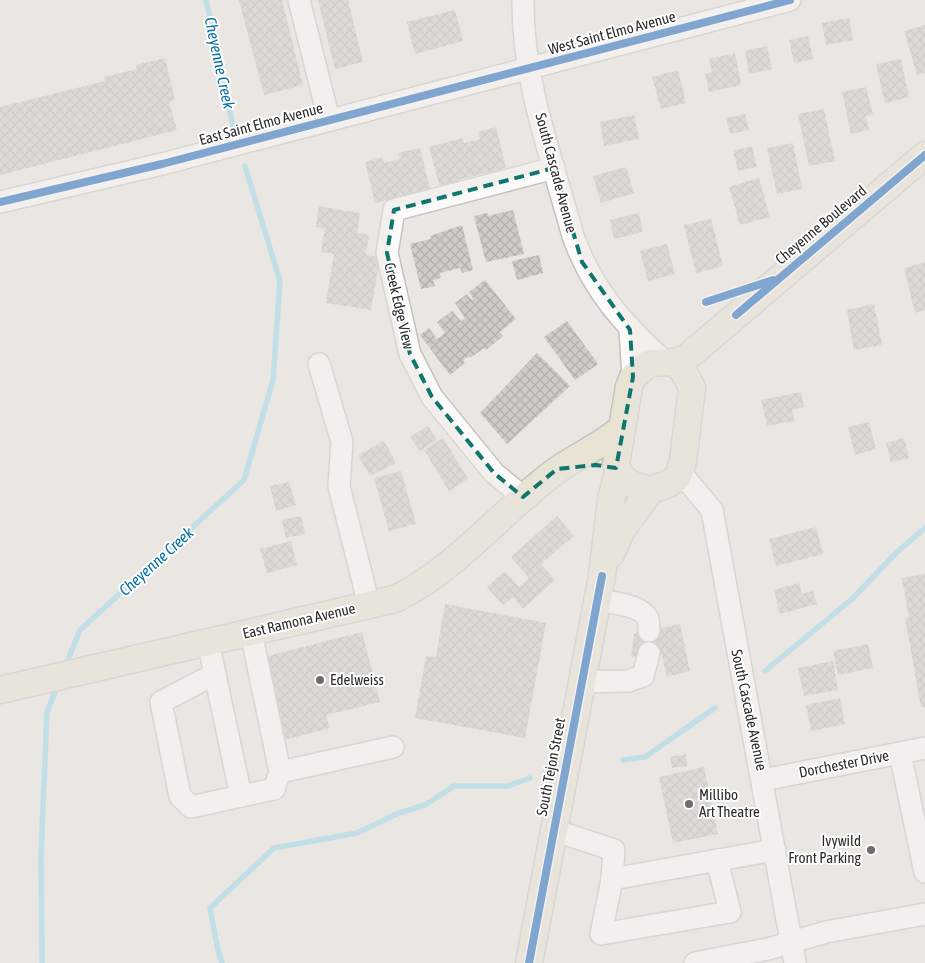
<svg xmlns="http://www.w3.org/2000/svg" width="925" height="963" font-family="'Asap Condensed',sans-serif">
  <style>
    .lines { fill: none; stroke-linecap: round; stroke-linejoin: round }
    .stream { stroke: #92d7ef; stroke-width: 5.5 }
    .building { fill: url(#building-cross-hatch) }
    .minor-casing { stroke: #c3c2c2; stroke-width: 24 }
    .major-casing { stroke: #c6c4c2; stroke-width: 29 }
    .minor { stroke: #fcfbfa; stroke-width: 21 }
    .major { stroke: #e8e3d3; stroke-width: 26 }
    .cycleway-casing { stroke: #fff; stroke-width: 11 }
    .cycleway { stroke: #0057b8; stroke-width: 8 }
    .marked { fill: none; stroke: #0f766e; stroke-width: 4; stroke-dasharray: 10 6; stroke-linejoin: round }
    .poi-dot { fill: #6e6d6b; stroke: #fff; stroke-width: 2 }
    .labels { text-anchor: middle; stroke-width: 4; stroke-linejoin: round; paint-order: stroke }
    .street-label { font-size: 15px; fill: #2c2c2c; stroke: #fff }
    .poi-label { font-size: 15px; fill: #2c2c2c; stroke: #fff; text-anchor: start }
    .water-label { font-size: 16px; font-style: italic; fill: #076ea5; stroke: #fff }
  </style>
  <defs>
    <pattern id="building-cross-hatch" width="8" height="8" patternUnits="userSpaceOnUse" patternTransform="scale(1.25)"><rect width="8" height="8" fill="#cfccc8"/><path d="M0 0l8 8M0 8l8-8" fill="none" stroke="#b2afac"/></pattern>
  </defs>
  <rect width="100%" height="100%" fill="#eae6e1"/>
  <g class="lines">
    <g class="stream">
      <polyline points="206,0 233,126"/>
      <polyline points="65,667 80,630 244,480 273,380 280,281 245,166"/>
      <polyline points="765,671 852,599 897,552 925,528"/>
      <polyline points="623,760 645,757 715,708"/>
      <polyline points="42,963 41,856 47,712 58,685"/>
      <polyline points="222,963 218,950 210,908 274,848 357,833 399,813 425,805 454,786 508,786 530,778"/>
    </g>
  </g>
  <g class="building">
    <polygon points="239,0 282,0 303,85 264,95"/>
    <polygon points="318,0 348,0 363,62 335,69"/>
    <polygon points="455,10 463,41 415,54 407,22"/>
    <polygon points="849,18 853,40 826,45 822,23"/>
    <polygon points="925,25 925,73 917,75 904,31"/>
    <polygon points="808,36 813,59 794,63 789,40"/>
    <polygon points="767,46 772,69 749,74 745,51"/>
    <polygon points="735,53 741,85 709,92 705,74 712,72 709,59"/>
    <polygon points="165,58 175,100 169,102 177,130 0,175 0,107 105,81 104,77 137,69 136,65"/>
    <polygon points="901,59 909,97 885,103 876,64"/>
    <polygon points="678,70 686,103 661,109 652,77"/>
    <polygon points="866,87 873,115 866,116 869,130 851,134 842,92"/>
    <polygon points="824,109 835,161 809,166 798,114"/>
    <polygon points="745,114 749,130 730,134 726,118"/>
    <polygon points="634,115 639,139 604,146 600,122"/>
    <polygon points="496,127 506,168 458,180 459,184 440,188 429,147 463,138 464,143 480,139 478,132"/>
    <polygon points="793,143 802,189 777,194 767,148"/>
    <polygon points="752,146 757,167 738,171 733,151"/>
    <polygon points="420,148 430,189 375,203 365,162 382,157 384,163 400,159 398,153"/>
    <polygon points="626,167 634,193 601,203 593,176"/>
    <polygon points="759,178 770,217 740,225 729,187"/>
    <polygon points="319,206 360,213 357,233 369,235 366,255 380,257 371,310 326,303 334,254 321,252 325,228 316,227"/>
    <polygon points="513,210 524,254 486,262 474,216 487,213 488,216"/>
    <polygon points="639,213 643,232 614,239 610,220"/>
    <polygon points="711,219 723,266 696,273 684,225"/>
    <polygon points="462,225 473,270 462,273 460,268 440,273 441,278 433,280 435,286 421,289 410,244 431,239 430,236"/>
    <polygon points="667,244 675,274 648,281 640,251"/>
    <polygon points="539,255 543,273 517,280 512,261"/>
    <polygon points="925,262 925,310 915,313 904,268"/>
    <polygon points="485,280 516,319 500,332 503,336 486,350 484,348 470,358 469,356 463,360 465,363 450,375 420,335 429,328 437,339 445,333 437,322 452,311 461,321 465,318 455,303 467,294 472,300 473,298 469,292"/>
    <polygon points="874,304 882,345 854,350 847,310"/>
    <polygon points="567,321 598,364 575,380 544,337"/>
    <polygon points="537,353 570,386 507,444 480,413"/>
    <polygon points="801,392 804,407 792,410 795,421 767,426 761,400"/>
    <polygon points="869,422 876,449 855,455 848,427"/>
    <polygon points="428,426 437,440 420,451 410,437"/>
    <polygon points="443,438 468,479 449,491 424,450"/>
    <polygon points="904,438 909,458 891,462 886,443"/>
    <polygon points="384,441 396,463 370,476 358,455"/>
    <polygon points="401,471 416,524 389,531 374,478"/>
    <polygon points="289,482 296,505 276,511 270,486"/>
    <polygon points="301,516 305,534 286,538 282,520"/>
    <polygon points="557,516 574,536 541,564 555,580 523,609 513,597 503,605 487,587 505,571 519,587 529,578 511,557"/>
    <polygon points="816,527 823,554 776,566 769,539"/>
    <polygon points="291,541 297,565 267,573 260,549"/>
    <polygon points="925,574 925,707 921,707 905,618 909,618 902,578"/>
    <polygon points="799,583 802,594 813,591 817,604 780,614 774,590"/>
    <polygon points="445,604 546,623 525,738 415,718 426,656 436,657"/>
    <polygon points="680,624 690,671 667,677 661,651 631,657 634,634"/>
    <polygon points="362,632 380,702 326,715 330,728 280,741 260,658"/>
    <polygon points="868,644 873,668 838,675 833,651"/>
    <polygon points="833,661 838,690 804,696 798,668"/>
    <polygon points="840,698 845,724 811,731 806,705"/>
    <polygon points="686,754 687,766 672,768 670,757"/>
    <polygon points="704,767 718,834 673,843 659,777"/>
  </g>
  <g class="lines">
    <defs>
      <g id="minor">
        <polyline points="299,0 329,120"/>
        <path d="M523 0C522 80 552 159 573 236 592 289 623 324 664 361"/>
        <polyline points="0,202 162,164 790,0"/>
        <polyline points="630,330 633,377"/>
        <polyline points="319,364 342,442 339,486 369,605"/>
        <polyline points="680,472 712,510 795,963"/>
        <polyline points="523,497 494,473 432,397 410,354 387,253 394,210 554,168"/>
        <path d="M597 600C611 603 641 604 648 619 649 622 649 627 649 631"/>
        <polyline points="208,642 241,796 274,789 280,772 251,632"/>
        <polyline points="215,674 161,702 180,796 191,807 241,796"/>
        <polyline points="582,682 628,681 643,676 649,653"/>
        <polyline points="900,753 925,872"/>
        <polyline points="280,772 393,747"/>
        <polyline points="763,780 925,748"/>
        <polyline points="553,830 614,850 612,879 775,850"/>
        <polyline points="612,879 601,934 730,912 717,860"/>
        <polyline points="695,963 768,949 826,932 925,914"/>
      </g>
      <g id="major">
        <polyline points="673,362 685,359 925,155"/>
        <path d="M611 554 621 531 651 490 668 484 678 477 683 461 692 388 689 382 682 369 673 362 649 363 633 377 629 387 616 464C620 482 634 486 651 490"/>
        <path d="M0 690 395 599C454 570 497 517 548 477 571 458 599 448 622 428"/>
        <polyline points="529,963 602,576 611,500 618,472"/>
      </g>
    </defs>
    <use href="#minor" class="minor-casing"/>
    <use href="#major" class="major-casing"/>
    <use href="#minor" class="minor"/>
    <use href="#major" class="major"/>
    <defs>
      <g id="cycleway">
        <polyline points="0,202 162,164 790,0"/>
        <polyline points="706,302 773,280"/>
        <polyline points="736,315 925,155"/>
        <polyline points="529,963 602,576"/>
      </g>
    </defs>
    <use href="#cycleway" class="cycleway-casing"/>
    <use href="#cycleway" class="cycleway"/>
  </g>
  <path d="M0 0H925V963H0ZM554 168 582 262 630 330 633 377 616 468 596 465 557 469 523 497 494 473 432 397 410 354 387 253 394 210Z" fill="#eae6e1" fill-opacity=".55" fill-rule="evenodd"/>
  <path class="marked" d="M554 168 582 262 630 330 633 377 616 468 596 465 557 469 523 497 494 473 432 397 410 354 387 253 394 210Z"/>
  <g class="poi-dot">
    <circle cx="320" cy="680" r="5"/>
    <circle cx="689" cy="804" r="5"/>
    <circle cx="871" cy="850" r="5"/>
  </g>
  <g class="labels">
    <g class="street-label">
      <text transform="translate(612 33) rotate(-15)" y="5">West Saint Elmo Avenue</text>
      <text transform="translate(261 124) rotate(-15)" y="5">East Saint Elmo Avenue</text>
      <text transform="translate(556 173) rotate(75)" y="5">South Cascade Avenue</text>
      <text transform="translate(821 225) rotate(-40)" y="5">Cheyenne Boulevard</text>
      <text transform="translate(399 306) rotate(77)" y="5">Creek Edge View</text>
      <text transform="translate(299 621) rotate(-13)" y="5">East Ramona Avenue</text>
      <text transform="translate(749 710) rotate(78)" y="5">South Cascade Avenue</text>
      <text transform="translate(844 764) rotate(-11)" y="5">Dorchester Drive</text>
      <text transform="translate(551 767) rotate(-79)" y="5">South Tejon Street</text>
    </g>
    <g class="poi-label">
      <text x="330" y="685">Edelweiss</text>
      <text x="699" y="800">Millibo<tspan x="699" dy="17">Art Theatre</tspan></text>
      <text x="861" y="846" text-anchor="end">Ivywild<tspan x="861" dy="17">Front Parking</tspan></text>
    </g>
    <g class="water-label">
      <text transform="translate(220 63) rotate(78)" y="6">Cheyenne Creek</text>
      <text transform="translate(156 561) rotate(-42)" y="6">Cheyenne Creek</text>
    </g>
  </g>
</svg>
